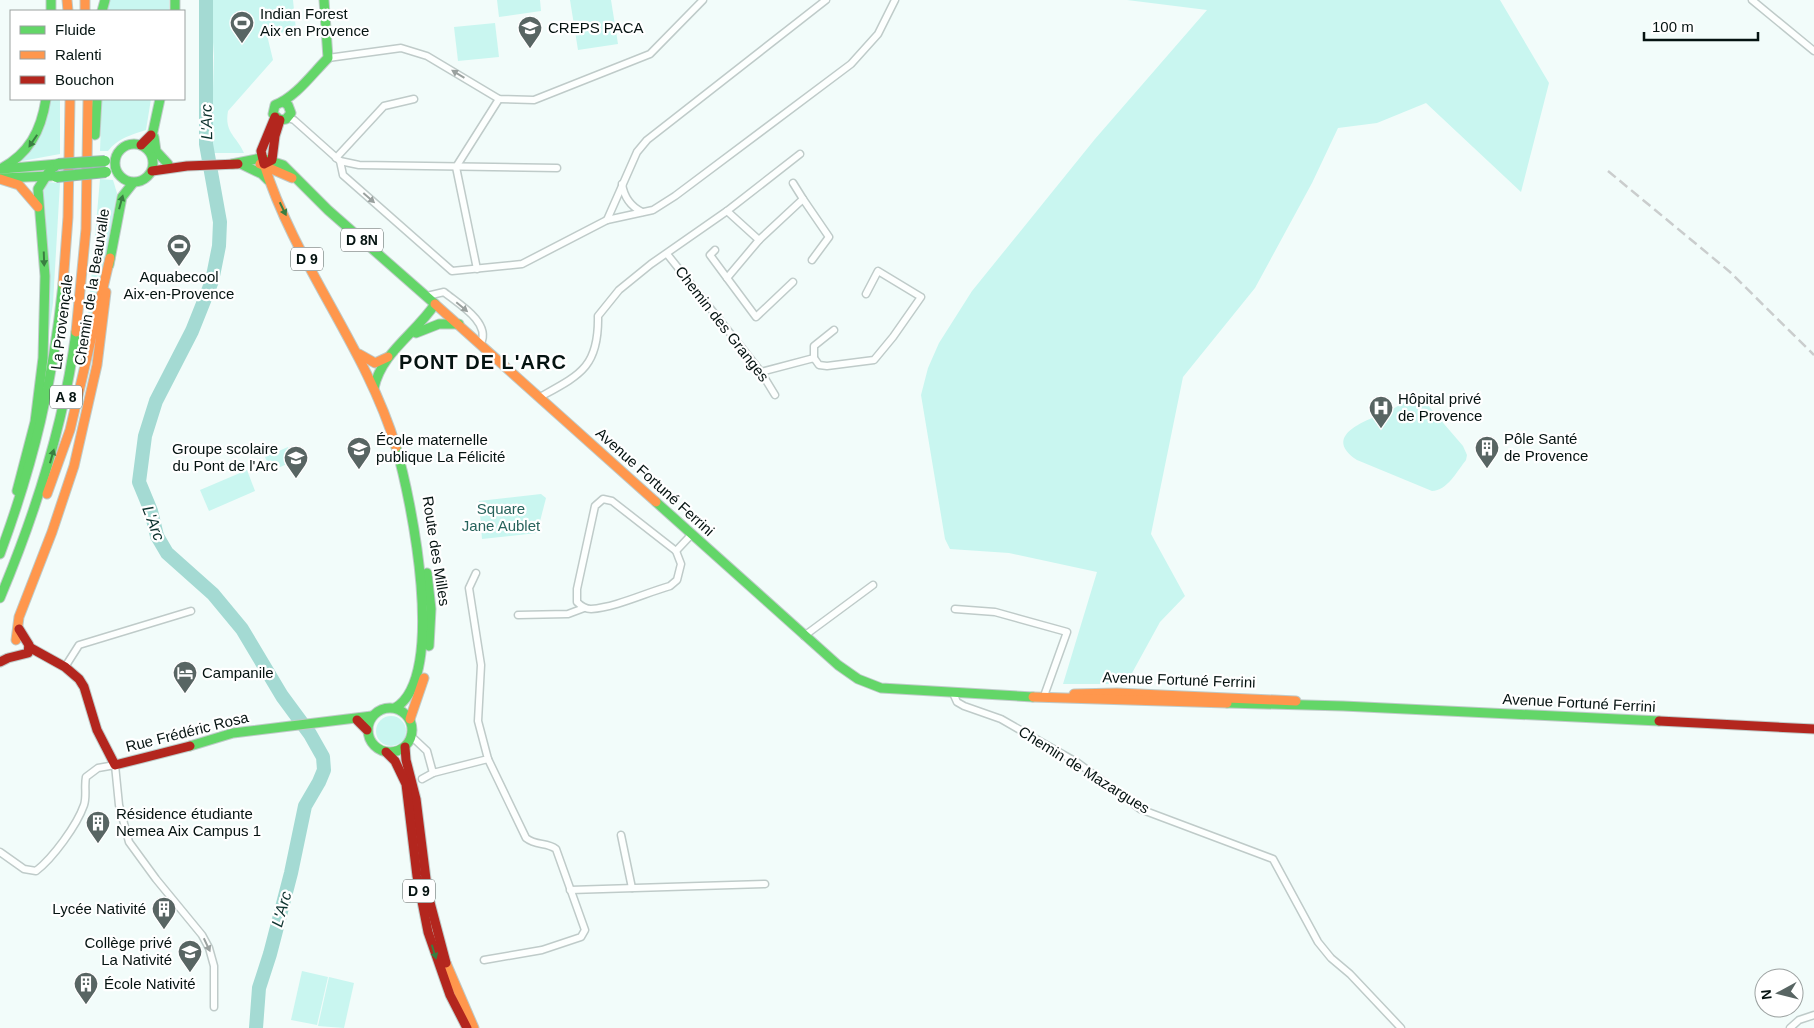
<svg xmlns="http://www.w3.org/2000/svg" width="1814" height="1028" font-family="Arial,sans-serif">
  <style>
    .green { fill: #c9f6f0 }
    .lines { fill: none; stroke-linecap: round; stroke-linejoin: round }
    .river { stroke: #a4dad3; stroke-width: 14 }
    .street-casing { stroke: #bfcbc9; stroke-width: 9 }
    .fast-casing { stroke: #bfcbc9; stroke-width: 11 }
    .slow-casing { stroke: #bfcbc9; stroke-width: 11 }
    .jam-casing { stroke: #bfcbc9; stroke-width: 11 }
    .street { stroke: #fdfffe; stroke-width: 6 }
    .fast { stroke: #63d668; stroke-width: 9 }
    .slow { stroke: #ff974d; stroke-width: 9 }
    .jam { stroke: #b3261e; stroke-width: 9 }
    .rail { stroke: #cacdcd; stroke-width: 2.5; stroke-dasharray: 10 5; stroke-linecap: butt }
    .fast-bridge-casing { stroke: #9cb6b3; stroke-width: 12; stroke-linecap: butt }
    .fast-bridge { stroke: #63d668; stroke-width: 10 }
    .oneway { fill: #9aa19f }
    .oneway2 { fill: #397e41 }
    .labels { text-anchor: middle; stroke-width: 4.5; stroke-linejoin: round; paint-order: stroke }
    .shield { fill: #fff; stroke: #505a58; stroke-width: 1 }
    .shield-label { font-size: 14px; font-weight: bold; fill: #051311 }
    .poi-label { font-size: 15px; fill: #051311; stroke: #fff; text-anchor: start }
    .street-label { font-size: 15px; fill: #051311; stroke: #fff }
    .park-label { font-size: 15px; fill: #27635c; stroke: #fff }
    .water-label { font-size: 16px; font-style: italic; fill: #0c312d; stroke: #fff }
    .district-label { font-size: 20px; font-weight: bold; letter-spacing: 1px; fill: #051311; stroke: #fff }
  </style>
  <rect width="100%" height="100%" fill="#f2fcfa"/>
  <g class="green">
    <polygon points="109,0 169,0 169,11 106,11"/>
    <path d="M210 0H293L296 30 267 35 273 60 228 111C224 133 237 136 244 153H211L214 56Z"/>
    <polygon points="497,0 540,0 541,11 499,17"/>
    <polygon points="570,0 611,0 618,44 578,50"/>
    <polygon points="1127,0 1500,0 1549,83 1521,192 1426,103 1377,123 1338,128 1312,183 1255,288 1183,377 1151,534 1185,596 1160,622 1126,684 1063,684 1097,572 1009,553 950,549 945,539 921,395 928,368 939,343 972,291 1095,139 1207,10"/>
    <polygon points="495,23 499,57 458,61 454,27"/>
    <polygon points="50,99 60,99 60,154 22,161"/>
    <path d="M102 99H151L146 130C131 135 118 138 108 151H100Z"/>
    <polygon points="100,179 113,180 117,193 103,270 85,350"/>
    <polygon points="47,182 60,183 53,303 46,350 46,218 43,193"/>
    <path d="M1420 396 1463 446 1467 455 1466 460C1457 471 1447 491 1432 491L1357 460C1320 435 1368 420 1389 411 1399 406 1410 398 1420 396Z"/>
    <polygon points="288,447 294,461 271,471 265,457"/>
    <polygon points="247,470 255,491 209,511 200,490"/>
    <polygon points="541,494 546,498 537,533 482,539 479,501"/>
    <circle cx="391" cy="731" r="15"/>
    <polygon points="302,971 328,977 317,1025 291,1020"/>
    <polygon points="329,977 354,983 344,1028 318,1026"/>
  </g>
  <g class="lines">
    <polyline class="river" points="206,0 206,144 220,222 219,246 212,281 192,331 156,401 145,436 139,482 151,511 157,536 167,553 213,594 242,629 282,696 310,734 323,757 324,770 319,782 305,806 291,873 270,954 259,988 256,1028"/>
    <defs>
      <g id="street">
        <polyline points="1752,0 1814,51"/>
        <polyline points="328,58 401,48 427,56 499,99 534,100 650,54 703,0"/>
        <polyline points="288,118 294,120 340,161 343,175 452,271 522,264 607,220 653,210 675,196 851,64 878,34 895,0"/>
        <polyline points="336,158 384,106 414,99"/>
        <polyline points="340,161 359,165 557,168"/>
        <polyline points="793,183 803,199"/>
        <path d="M622 184C624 197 630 206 642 212"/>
        <polyline points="727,211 759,240 803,199 829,237 812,260"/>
        <polyline points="607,220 637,152 647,140 826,0"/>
        <polyline points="759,240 727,278 756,317 793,282"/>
        <polyline points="715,250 710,255 727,278"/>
        <polyline points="667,254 761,372 775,395"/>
        <polyline points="477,269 456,167 499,99"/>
        <path d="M427 296 444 292C457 303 491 322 481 343"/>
        <polyline points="814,358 814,346 834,330"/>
        <polyline points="761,372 814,358 819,365 827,366 874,360 893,337 921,297 878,271 866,294"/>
        <path d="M540 397C580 375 599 367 598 316L619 290 651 264 727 211 800 154"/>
        <path d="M603 499 612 501 676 551 681 564 677 580 670 586C645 593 617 607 591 609 585 609 581 606 577 602V589L595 506Z"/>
        <polyline points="676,551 691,535"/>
        <polyline points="955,609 995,612 1067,632 1044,696"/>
        <polyline points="518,615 568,614 584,608"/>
        <polyline points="804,636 873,585"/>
        <polyline points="65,667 79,645 191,611"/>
        <polyline points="953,693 957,702 964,706 1001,719 1078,763 1140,809 1273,859 1318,942 1331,958 1350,974 1401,1028"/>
        <polyline points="411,736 427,751 433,773 488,759 478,721 481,665 469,588 476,573"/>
        <polyline points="422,779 433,773"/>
        <polyline points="621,835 632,888"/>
        <path d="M0 852 24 869 36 871C53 858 77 825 84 805 87 796 84 786 86 777L98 768 115 765 119 805 129 842 156 879 202 935 209 948 214 966V1007"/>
        <polyline points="570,890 765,884"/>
        <path d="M484 960 542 950 581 937 585 930 556 849C547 842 536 846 526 838L488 759"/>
        <polyline points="1790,1028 1799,1020 1814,1015"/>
      </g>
      <g id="fast">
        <polyline points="51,0 51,11"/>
        <polyline points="175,0 175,11"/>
        <polyline points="102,11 105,0"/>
        <path d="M283 102 288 105 291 113 286 119 280 120 273 114 275 105C296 97 312 74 328 58L324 0"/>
        <polyline points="95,135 97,99"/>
        <polyline points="154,137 156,151 168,164"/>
        <circle cx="134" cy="163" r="19"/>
        <polyline points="149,150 160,99"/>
        <path d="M232 164 261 158 283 165 328 210 435 304C416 333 381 353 374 388"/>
        <polyline points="241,164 262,174 268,180"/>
        <path d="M0 169C29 154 41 131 46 99"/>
        <polyline points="2,169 58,164"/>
        <polyline points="1,178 51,176"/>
        <polyline points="109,265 122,197 133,183"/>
        <polyline points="416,333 439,324 459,324"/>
        <polyline points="17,491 35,422 43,358 45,276 38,189 48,173 58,164"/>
        <polyline points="656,502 838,665 858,679 881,688 1033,697"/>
        <path d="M0 554C34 462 53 382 63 284"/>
        <polyline points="427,573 431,609 429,646"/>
        <path d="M0 598C36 512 64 425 76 332"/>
        <polyline points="1227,703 1343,706 1659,721"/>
        <circle cx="390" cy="730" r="22"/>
        <path d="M395 708C448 677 411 498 396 447"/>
        <polyline points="190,746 233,733 372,716"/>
      </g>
      <g id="slow">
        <polyline points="67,0 68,11"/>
        <polyline points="85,0 85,11"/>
        <polyline points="260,164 292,178"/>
        <path d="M264 164C295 264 366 347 396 447"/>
        <polyline points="0,179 19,185 38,207"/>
        <polyline points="63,284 68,217 70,99"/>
        <polyline points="435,304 656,502"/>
        <polyline points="76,332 86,229 88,99"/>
        <polyline points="359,354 375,363 388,357"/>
        <polyline points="47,494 70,430 110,258"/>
        <polyline points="16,640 19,617 52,532 74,466 97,365 106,292"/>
        <polyline points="1074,694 1117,693 1296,701"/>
        <polyline points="1033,697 1227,703"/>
        <polyline points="410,719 424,678"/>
        <polyline points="446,963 474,1028"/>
      </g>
      <g id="jam">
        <polyline points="275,117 261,151 264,164 272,160 275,136 280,120"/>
        <polyline points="141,145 151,135"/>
        <polyline points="152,171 187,166 238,164"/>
        <polyline points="29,647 65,667 79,679 84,687 97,730 115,765 190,746"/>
        <polyline points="0,662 8,658 28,653 29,645 19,629"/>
        <polyline points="357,720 367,730"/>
        <polyline points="1659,721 1814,729"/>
        <polyline points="405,747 406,760 416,799 428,895 446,963"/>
        <polyline points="386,752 395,761 406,784 417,876 428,932 450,995 467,1028"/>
      </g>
    </defs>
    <use href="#street" class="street-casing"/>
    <use href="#fast" class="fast-casing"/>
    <use href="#slow" class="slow-casing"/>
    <use href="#jam" class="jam-casing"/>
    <use href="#street" class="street"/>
    <use href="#fast" class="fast"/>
    <use href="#slow" class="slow"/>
    <use href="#jam" class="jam"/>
    <polyline class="rail" points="1608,171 1730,272 1814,355"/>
    <defs>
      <g id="fast-bridge">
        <polyline points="58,164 105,161"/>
        <polyline points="56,177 106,172"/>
      </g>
    </defs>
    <use href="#fast-bridge" class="fast-bridge-casing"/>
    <use href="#fast-bridge" class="fast-bridge"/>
  </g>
  <defs><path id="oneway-solid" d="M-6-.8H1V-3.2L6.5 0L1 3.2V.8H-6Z" transform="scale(1.25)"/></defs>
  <g class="oneway">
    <use href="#oneway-solid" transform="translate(458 74) rotate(-149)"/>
    <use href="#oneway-solid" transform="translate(369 198) rotate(41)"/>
    <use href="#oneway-solid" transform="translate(462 307) rotate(40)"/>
    <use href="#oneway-solid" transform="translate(207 945) rotate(65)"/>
  </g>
  <g class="oneway2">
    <use href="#oneway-solid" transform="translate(33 141) rotate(124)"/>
    <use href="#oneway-solid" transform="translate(121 202) rotate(-75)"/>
    <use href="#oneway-solid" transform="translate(283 209) rotate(64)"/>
    <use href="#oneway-solid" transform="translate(44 259) rotate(88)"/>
    <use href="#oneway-solid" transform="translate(52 456) rotate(-74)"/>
    <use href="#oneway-solid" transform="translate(434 952) rotate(73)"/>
  </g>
  <defs>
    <symbol id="stadium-pin" viewBox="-11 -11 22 30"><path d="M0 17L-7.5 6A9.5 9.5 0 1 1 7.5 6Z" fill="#586563" stroke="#fff"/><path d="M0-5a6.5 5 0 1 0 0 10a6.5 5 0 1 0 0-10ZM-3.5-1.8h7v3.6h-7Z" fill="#fff"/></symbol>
    <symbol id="university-pin" viewBox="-11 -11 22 30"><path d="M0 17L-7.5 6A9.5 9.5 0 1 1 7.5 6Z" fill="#586563" stroke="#fff"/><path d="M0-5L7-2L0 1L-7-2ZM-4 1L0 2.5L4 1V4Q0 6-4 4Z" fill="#fff"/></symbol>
    <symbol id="hospital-pin" viewBox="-11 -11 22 30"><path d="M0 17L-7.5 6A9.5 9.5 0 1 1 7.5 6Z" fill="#586563" stroke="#fff"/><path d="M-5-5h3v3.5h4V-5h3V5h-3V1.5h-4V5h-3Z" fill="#fff"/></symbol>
    <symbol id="building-pin" viewBox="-11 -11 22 30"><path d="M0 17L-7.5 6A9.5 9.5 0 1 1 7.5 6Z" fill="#586563" stroke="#fff"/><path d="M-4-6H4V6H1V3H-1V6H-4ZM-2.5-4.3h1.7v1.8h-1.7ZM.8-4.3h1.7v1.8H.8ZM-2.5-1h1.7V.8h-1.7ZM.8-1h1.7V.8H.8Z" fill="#fff"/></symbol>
    <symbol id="school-pin" viewBox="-11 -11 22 30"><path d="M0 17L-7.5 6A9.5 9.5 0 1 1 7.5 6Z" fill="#586563" stroke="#fff"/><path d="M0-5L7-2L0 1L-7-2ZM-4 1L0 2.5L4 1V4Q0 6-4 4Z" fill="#fff"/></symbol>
    <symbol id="hotel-pin" viewBox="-11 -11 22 30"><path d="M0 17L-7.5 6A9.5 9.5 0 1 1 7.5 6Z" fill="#586563" stroke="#fff"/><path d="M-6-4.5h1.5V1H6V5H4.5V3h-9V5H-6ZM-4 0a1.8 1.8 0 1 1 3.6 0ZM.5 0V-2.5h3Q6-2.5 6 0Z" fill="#fff"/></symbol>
  </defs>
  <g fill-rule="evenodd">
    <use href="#stadium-pin" x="228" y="9" width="28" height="38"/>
    <use href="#university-pin" x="516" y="14" width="28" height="38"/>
    <use href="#stadium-pin" x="165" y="232" width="28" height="38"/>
    <use href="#hospital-pin" x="1367" y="394" width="28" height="38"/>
    <use href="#building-pin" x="1473" y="434" width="28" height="38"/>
    <use href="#school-pin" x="345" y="435" width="28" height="38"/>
    <use href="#school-pin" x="282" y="444" width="28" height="38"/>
    <use href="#hotel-pin" x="171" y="659" width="28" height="38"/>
    <use href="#building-pin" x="84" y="809" width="28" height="38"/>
    <use href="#building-pin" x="150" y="895" width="28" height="38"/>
    <use href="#school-pin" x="176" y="938" width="28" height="38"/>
    <use href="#building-pin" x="72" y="970" width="28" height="38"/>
  </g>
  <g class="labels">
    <g class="shield">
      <rect x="341" y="228.5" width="42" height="23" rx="4"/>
      <rect x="291" y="247.5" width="32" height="23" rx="4"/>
      <rect x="50" y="385.5" width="32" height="23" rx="4"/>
      <rect x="403" y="879.5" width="32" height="23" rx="4"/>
    </g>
    <g class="shield-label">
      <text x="362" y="245">D 8N</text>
      <text x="307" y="264">D 9</text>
      <text x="66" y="402">A 8</text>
      <text x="419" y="896">D 9</text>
    </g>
    <g class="poi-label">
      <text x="260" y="19">Indian Forest<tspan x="260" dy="17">Aix en Provence</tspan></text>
      <text x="548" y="33">CREPS PACA</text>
      <text x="179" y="282" text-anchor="middle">Aquabecool<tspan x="179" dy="17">Aix-en-Provence</tspan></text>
      <text x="1398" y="404">Hôpital privé<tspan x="1398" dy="17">de Provence</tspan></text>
      <text x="1504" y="444">Pôle Santé<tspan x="1504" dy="17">de Provence</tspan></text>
      <text x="376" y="445">École maternelle<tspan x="376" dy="17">publique La Félicité</tspan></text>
      <text x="278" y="454" text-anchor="end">Groupe scolaire<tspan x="278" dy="17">du Pont de l'Arc</tspan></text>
      <text x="202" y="678">Campanile</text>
      <text x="116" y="819">Résidence étudiante<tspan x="116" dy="17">Nemea Aix Campus 1</tspan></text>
      <text x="146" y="914" text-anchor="end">Lycée Nativité</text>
      <text x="172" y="948" text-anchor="end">Collège privé<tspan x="172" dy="17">La Nativité</tspan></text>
      <text x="104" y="989">École Nativité</text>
    </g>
    <g class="street-label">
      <text transform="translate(92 287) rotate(-81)" y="5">Chemin de la Beauvalle</text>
      <text transform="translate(62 322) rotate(-83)" y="5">La Provençale</text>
      <text transform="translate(722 324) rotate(52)" y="5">Chemin des Granges</text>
      <text transform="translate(655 482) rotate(42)" y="5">Avenue Fortuné Ferrini</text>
      <text transform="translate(436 551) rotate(81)" y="5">Route des Milles</text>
      <text transform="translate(1179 680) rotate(2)" y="5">Avenue Fortuné Ferrini</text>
      <text transform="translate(1579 703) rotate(3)" y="5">Avenue Fortuné Ferrini</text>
      <text transform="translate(187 732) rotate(-14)" y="5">Rue Frédéric Rosa</text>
      <text transform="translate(1084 770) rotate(32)" y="5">Chemin de Mazargues</text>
    </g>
    <g class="park-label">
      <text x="501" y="514">Square<tspan x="501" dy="17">Jane Aublet</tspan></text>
    </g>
    <g class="water-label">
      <text transform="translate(206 122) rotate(-91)" y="6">L'Arc</text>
      <text transform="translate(154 523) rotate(69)" y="6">L'Arc</text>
      <text transform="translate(281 909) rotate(-74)" y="6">L'Arc</text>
    </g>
    <g class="district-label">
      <text x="483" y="369">PONT DE L'ARC</text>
    </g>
  </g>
  <rect x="10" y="10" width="175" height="90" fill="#ffffff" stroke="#9ba1a0"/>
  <rect x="20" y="26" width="25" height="8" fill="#63d668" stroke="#9ba1a0"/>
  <text x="55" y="35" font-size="15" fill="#051311">Fluide</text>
  <rect x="20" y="51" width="25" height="8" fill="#ff974d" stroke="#9ba1a0"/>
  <text x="55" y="60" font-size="15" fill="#051311">Ralenti</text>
  <rect x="20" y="76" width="25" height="8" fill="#b3261e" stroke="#9ba1a0"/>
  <text x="55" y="85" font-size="15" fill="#051311">Bouchon</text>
  <g transform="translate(1779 993) rotate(263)"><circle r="24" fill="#ffffff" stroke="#9ba1a0"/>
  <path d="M0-4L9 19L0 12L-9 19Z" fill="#586563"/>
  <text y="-8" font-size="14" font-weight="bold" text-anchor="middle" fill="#051311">N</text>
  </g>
  <path d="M1644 32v8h114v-8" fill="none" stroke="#051311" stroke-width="2.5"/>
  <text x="1652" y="32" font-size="15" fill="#051311" stroke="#ffffff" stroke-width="4" paint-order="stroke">100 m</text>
</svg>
